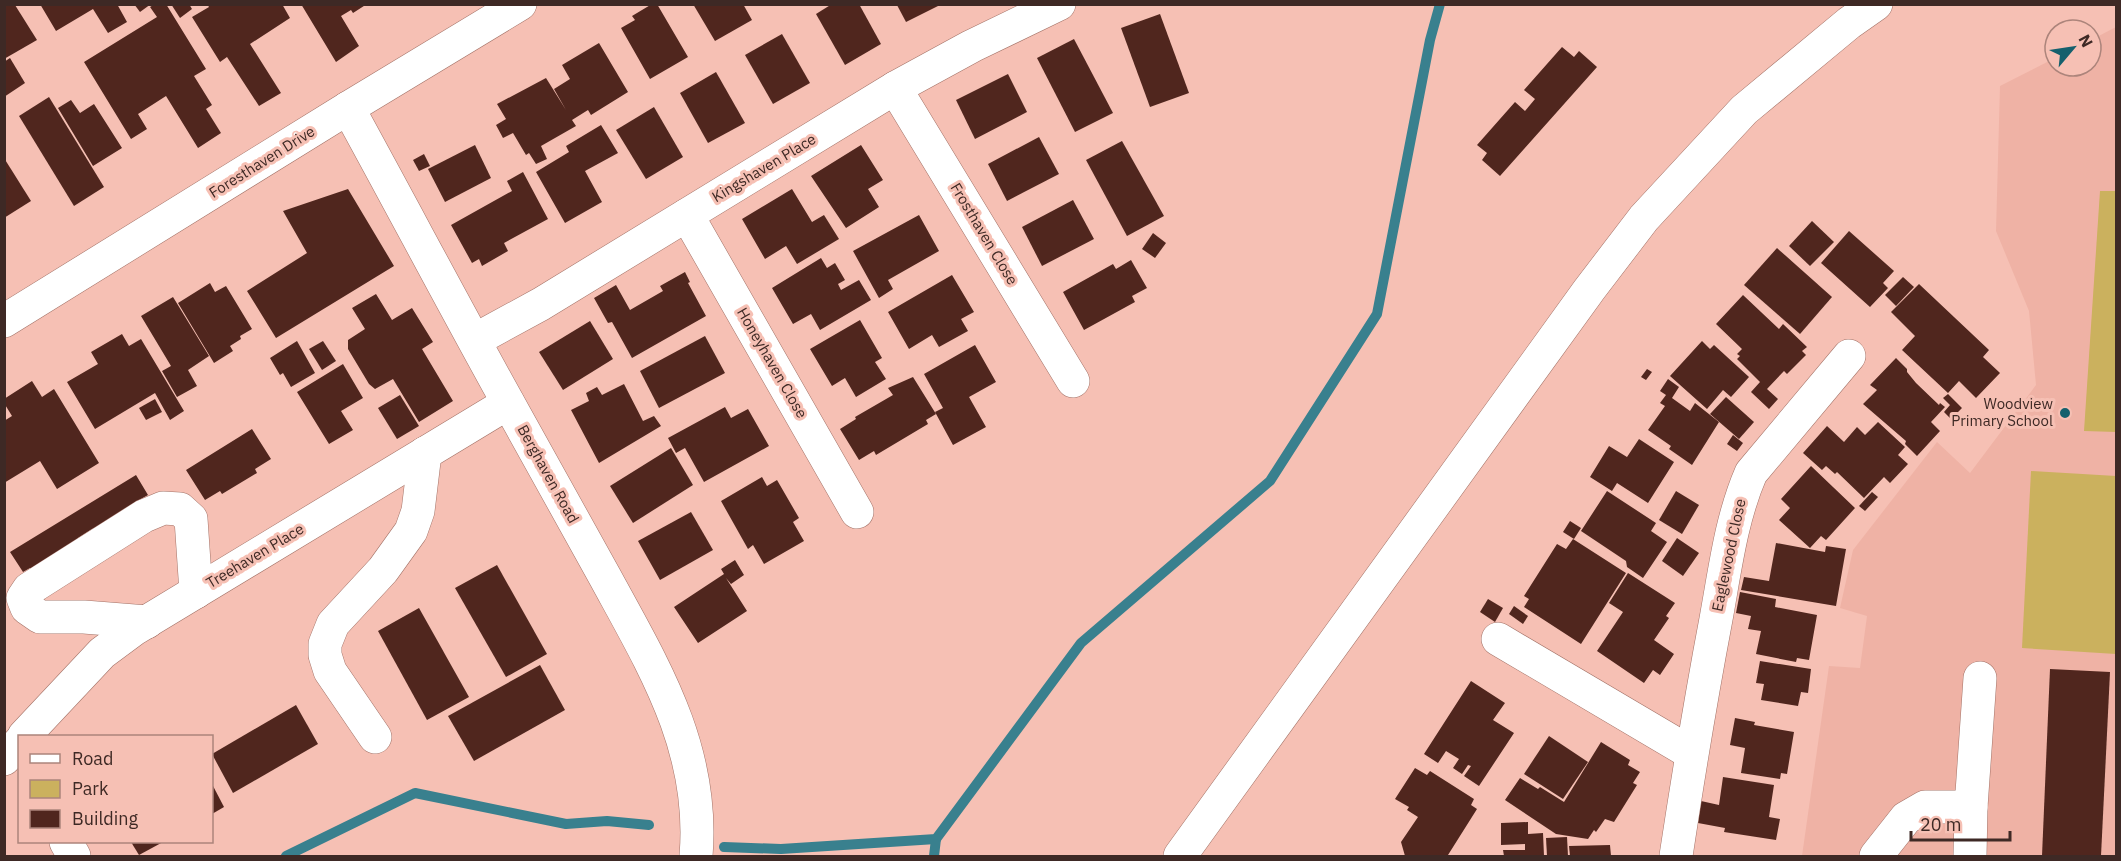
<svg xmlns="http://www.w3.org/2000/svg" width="2121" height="861" font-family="'IBM Plex Sans',sans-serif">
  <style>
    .built { fill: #efb2a5 }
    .green { fill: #cbb15e }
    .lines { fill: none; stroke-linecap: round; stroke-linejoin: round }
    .stream { stroke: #39808e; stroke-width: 10 }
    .building { fill: #50261e }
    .minor-casing { stroke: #a37267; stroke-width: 34 }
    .minor { stroke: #fff; stroke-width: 33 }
    .poi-dot { fill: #15606d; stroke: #f6c0b4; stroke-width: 2 }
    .labels { text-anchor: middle; stroke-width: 6; stroke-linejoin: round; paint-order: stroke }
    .street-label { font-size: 15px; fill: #3e2925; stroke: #f6c0b4 }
    .poi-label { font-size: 15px; fill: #3e2925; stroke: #f6c0b4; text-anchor: end }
  </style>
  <rect width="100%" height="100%" fill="#f6c0b4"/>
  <polygon class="built" points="2116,27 2116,856 1802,856 1829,666 1860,668 1867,616 1840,608 1853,550 1937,442 1970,473 2036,385 2029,311 1996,231 2000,86 2055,58 2055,66 2091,66 2091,40"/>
  <g class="green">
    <polygon points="2100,191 2116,191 2116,432 2084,431"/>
    <polygon points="2031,471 2116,476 2116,654 2022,648"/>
  </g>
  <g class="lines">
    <g class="stream">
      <polyline points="724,847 781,849 936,839 1081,643 1270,481 1377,314 1430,40 1440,4"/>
      <polyline points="286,856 415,793 566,824 607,821 649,825"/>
      <polyline points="934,856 936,839"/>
    </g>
  </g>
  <g class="building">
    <polygon points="40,4 117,4 127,22 108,33 93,9 56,31"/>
    <polygon points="134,4 151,4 140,12"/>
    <polygon points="155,4 166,4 206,69 194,76 212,105 206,109 221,133 198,148 166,96 138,114 147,129 131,139 84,62 157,17 150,7"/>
    <polygon points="171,4 189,4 192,9 180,18"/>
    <polygon points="207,4 282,4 290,18 250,44 281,93 259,106 227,57 220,62 192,17 209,7"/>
    <polygon points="301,4 367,4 353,13 351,10 341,16 359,46 336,62"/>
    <polygon points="652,4 657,4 688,57 650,79 621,28 635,20 632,16"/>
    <polygon points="693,4 743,4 752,20 715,41"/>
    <polygon points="832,4 859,4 881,44 845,65 816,14"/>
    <polygon points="4,5 15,5 37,40 4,59"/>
    <polygon points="897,5 940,5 906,22"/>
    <polygon points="1160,14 1189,93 1150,107 1121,28"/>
    <polygon points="782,34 810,83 773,104 745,55"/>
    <polygon points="1074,39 1113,113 1075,132 1037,58"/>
    <polygon points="599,43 628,92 591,115 588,110 572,120 576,126 541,146 547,159 536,164 529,153 526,155 513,133 503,138 496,125 506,119 497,104 546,78 566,110 554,89 570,79 562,65"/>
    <polygon points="1562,47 1574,57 1579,51 1597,67 1500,176 1482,160 1487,153 1477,145 1515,102 1525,111 1535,99 1524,90"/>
    <polygon points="10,58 25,83 4,97 4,62"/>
    <polygon points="716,72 745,123 708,143 680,93"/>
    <polygon points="1008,74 1027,112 975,139 956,100"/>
    <polygon points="49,97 104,187 74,206 19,116"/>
    <polygon points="71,100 80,113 94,104 122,148 93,166 58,108"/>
    <polygon points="654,107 683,157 646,179 616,130"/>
    <polygon points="601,125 618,153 585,171 602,202 565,223 536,172 569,152 566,146"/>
    <polygon points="1039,137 1059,174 1007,201 988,164"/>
    <polygon points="1122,141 1164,216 1127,236 1086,160"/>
    <polygon points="475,145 491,178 445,202 428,169"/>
    <polygon points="861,145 883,180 868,189 879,207 846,228 811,176"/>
    <polygon points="424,154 430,166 419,171 413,160"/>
    <polygon points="4,158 31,201 4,218"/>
    <polygon points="523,172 548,219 504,243 508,251 482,266 479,259 472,263 451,225 512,191 507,181"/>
    <polygon points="348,189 394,266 276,338 247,291 307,253 283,211"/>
    <polygon points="792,189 812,222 824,215 839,239 797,264 786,246 765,259 742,219"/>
    <polygon points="1073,200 1094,239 1042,266 1022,227"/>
    <polygon points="919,215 939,251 888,280 893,289 879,298 853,251"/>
    <polygon points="1812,221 1834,242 1810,266 1789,246"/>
    <polygon points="1849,231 1894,271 1883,283 1888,288 1870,307 1821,263"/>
    <polygon points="1153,233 1166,243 1155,258 1142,249"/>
    <polygon points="1777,248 1832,297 1800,334 1744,285"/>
    <polygon points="821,258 827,268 835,263 845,280 838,284 841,290 859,280 871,300 820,330 811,314 793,324 772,288"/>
    <polygon points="1131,260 1147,288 1132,296 1135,302 1084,330 1063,292 1113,264 1116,269"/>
    <polygon points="685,272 690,282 688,283 706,316 632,358 612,322 608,323 594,298 616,285 630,310 663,291 660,286"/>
    <polygon points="952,275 974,312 961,319 968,331 939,347 932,335 909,349 888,312"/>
    <polygon points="1903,277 1914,287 1896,306 1885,295"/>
    <polygon points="210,283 215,292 226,286 252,329 240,336 241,339 230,346 233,351 214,363 178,303"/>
    <polygon points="1919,284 1989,350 1983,357 2000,373 1976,398 1959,381 1948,393 1902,350 1915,336 1891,312"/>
    <polygon points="376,294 392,320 412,308 433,342 422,349 453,401 419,422 393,379 375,389 369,384 348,349 348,340 365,329 352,308"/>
    <polygon points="1743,295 1779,329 1783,324 1807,347 1802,351 1806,355 1787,374 1784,371 1767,389 1778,399 1769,409 1751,392 1760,382 1737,359 1740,356 1737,354 1742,349 1716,324"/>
    <polygon points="173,297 209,356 188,370 197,386 177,397 162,371 171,366 141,316"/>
    <polygon points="860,320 882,358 875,362 886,379 856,397 845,378 832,386 810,349"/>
    <polygon points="590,321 613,359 563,390 539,352"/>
    <polygon points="122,334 129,346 141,339 184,411 170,420 155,393 95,429 67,382 98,364 91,352"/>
    <polygon points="705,336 725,373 659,408 640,371"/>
    <polygon points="297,341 315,373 291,387 283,373 280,375 270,358"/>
    <polygon points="323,341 336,361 322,370 309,349"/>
    <polygon points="1702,341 1710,349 1714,345 1749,377 1731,397 1723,390 1707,409 1670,376"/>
    <polygon points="975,345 996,382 969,397 986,427 953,445 935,412 943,408 924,374"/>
    <polygon points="1896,358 1907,369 1907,372 1916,383 1939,405 1940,403 1945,407 1931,422 1940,431 1917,456 1905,444 1906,441 1863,404 1877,390 1870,385"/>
    <polygon points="343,364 363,398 341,411 353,430 329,444 297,392"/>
    <polygon points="1647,369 1652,372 1646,380 1641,377"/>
    <polygon points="913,377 936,414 926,420 928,424 876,455 874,451 859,460 840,429 856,419 855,417 893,395 888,388"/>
    <polygon points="1668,379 1679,387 1672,398 1690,411 1695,403 1719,422 1692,465 1669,449 1671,446 1648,430 1665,406 1660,403 1666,395 1660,391"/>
    <polygon points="32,381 42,397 54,389 99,463 57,489 40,461 4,483 4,421 12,416 4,403 4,399"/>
    <polygon points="624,384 643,421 654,416 661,426 599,463 571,410 589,401 586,393 597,387 602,395"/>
    <polygon points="1948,394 1962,408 1951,419 1944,412 1950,405 1943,398"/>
    <polygon points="400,395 419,426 397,439 378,408"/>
    <polygon points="1726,397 1754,422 1739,439 1710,414"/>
    <polygon points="155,399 162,412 146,420 139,408"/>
    <polygon points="725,407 731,418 748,409 769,446 704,482 685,448 676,453 668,438"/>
    <polygon points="1878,422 1905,447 1898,455 1908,464 1890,483 1884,477 1864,498 1837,472 1835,474 1826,466 1822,470 1803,453 1827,426 1844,442 1857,427 1865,435"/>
    <polygon points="252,429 271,459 255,469 257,473 222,494 220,491 205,500 186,470"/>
    <polygon points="1733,435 1743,443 1737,451 1727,444"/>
    <polygon points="1639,439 1674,462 1648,503 1617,483 1612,491 1590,477 1609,446 1627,457"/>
    <polygon points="671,448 693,485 633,523 610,486"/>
    <polygon points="1811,466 1855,508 1826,540 1821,536 1810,548 1779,520 1790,508 1781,499"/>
    <polygon points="136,475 148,495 139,500 146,511 92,529 78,538 85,549 37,579 30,568 23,572 10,552"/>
    <polygon points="762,477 767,486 777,480 799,518 793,522 804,541 764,564 753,545 748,549 721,501"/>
    <polygon points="1607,491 1656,523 1651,531 1667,542 1643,578 1627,567 1626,561 1581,531"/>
    <polygon points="1676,491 1699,505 1682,534 1659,520"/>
    <polygon points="1872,492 1878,497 1865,511 1859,506"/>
    <polygon points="691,512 713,550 660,580 638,541"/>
    <polygon points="1570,521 1581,528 1574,539 1563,532"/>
    <polygon points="1677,538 1699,553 1683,576 1662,561"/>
    <polygon points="1573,539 1626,573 1581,644 1524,607 1529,599 1524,596 1557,544 1566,549"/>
    <polygon points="1776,543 1825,552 1826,546 1846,549 1836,606 1741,590 1744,577 1769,581"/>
    <polygon points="735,560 744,575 731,584 726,578 747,611 698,643 674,607 724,574 721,569"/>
    <polygon points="497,565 547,654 506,677 455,588"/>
    <polygon points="1628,573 1675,603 1666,616 1669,618 1654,640 1674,654 1660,675 1653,670 1644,683 1597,651 1623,612 1609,603"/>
    <polygon points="1740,592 1776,599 1775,607 1817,615 1809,660 1797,658 1796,662 1756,654 1761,631 1748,629 1751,616 1736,613"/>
    <polygon points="1488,599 1503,608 1495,622 1480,612"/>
    <polygon points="1514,606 1528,616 1523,624 1509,614"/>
    <polygon points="419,608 469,697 427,720 378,631"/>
    <polygon points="1760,661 1811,669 1808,693 1801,692 1798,706 1761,700 1764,684 1756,683"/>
    <polygon points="540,665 565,710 474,761 448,716"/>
    <polygon points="2050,669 2110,672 2101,856 2042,856"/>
    <polygon points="1471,681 1505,703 1493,720 1514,733 1479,786 1464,776 1471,766 1468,765 1462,774 1453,768 1459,759 1446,751 1438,763 1424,754"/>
    <polygon points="296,705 318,744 233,793 212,754"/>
    <polygon points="1735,718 1755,722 1754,725 1794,732 1787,774 1781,773 1780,779 1741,773 1745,748 1730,745"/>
    <polygon points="1549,736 1588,762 1563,799 1524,774"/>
    <polygon points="1601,742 1630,760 1628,765 1640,772 1633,783 1637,785 1614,822 1605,819 1596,832 1594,830 1588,839 1556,834 1505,800 1520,778 1538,789 1540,787 1564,802"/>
    <polygon points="1415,768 1427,775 1430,771 1474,799 1471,805 1477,809 1448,855 1405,856 1401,842 1418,817 1407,810 1409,807 1395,799"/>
    <polygon points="1723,777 1774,785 1769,817 1780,819 1776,840 1724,832 1725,828 1698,823 1701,801 1719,805"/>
    <polygon points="212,784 224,807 212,814"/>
    <polygon points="1528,822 1528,834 1543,833 1544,856 1504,856 1503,850 1525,850 1525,844 1501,845 1501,823"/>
    <polygon points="1567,837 1568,856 1547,856 1546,838"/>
    <polygon points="131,842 163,842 139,855"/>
    <polygon points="1610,845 1611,856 1570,856 1569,846"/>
  </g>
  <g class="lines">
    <defs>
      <g id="minor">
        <polyline points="895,88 1073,381"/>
        <path d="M348 108C404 210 458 313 515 415 545 469 575 523 605 577 654 667 705 749 696 856"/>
        <polyline points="687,215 857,512"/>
        <polyline points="4,321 348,108 520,4"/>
        <polyline points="475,340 541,304 895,88 972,46 1059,4"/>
        <polyline points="147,622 84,617 40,617 27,608 23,598 29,589 144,516 163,508 180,509 191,519 196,592"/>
        <polyline points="1498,639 1691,753"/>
        <polyline points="24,736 102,653 133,630 508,403"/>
        <polyline points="375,737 330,671 325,655 325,644 333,624 383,570 411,531 418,511 425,453"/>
        <polyline points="4,759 20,742"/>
        <polyline points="66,842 74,856"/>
        <polyline points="1180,856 1589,290 1644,218 1744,110 1849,23 1876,4"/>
        <path d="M1676 856C1688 777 1701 698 1716 619 1725 570 1731 519 1751 473L1849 356"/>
        <polyline points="1876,856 1906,818 1925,807 1971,807 1980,678"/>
        <polyline points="1970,856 1971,807"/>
      </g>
    </defs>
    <use href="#minor" class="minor-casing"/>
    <use href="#minor" class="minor"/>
  </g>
  <circle class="poi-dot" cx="2065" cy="413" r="6"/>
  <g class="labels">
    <g class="street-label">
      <text transform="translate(262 162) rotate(-32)" y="5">Foresthaven Drive</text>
      <text transform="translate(764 168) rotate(-31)" y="5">Kingshaven Place</text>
      <text transform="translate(984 234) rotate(59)" y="5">Frosthaven Close</text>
      <text transform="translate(772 363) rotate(60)" y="5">Honeyhaven Close</text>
      <text transform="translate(548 474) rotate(61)" y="5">Berghaven Road</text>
      <text transform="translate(1729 555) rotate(-78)" y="5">Eaglewood Close</text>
      <text transform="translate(255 556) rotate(-31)" y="5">Treehaven Place</text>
    </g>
    <g class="poi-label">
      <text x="2053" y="409">Woodview<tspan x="2053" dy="17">Primary School</tspan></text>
    </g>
  </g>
  <rect width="2121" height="861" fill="none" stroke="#3e2925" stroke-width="12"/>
  <rect x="18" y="735" width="195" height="108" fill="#f6c0b4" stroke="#ac847b" stroke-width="1.5"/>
  <rect x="30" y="754" width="30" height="9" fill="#ffffff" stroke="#ac847b" stroke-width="1.5"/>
  <text x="72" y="765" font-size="18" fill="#3e2925">Road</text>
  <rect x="30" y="780" width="30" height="18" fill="#cbb15e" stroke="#ac847b" stroke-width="1.5"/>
  <text x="72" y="795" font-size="18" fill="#3e2925">Park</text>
  <rect x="30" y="810" width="30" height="18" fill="#50261e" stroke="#ac847b" stroke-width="1.5"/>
  <text x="72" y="825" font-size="18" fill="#3e2925">Building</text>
  <g transform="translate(2073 48) rotate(61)"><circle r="28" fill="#f6c0b4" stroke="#ac847b" stroke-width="1.5"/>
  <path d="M0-4.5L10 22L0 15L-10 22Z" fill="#15606d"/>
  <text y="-9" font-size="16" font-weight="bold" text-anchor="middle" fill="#3e2925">N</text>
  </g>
  <path d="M1911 831v9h99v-9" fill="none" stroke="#3e2925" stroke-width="3"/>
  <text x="1920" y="831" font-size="18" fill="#3e2925" stroke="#f6c0b4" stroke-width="4.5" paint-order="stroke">20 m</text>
</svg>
